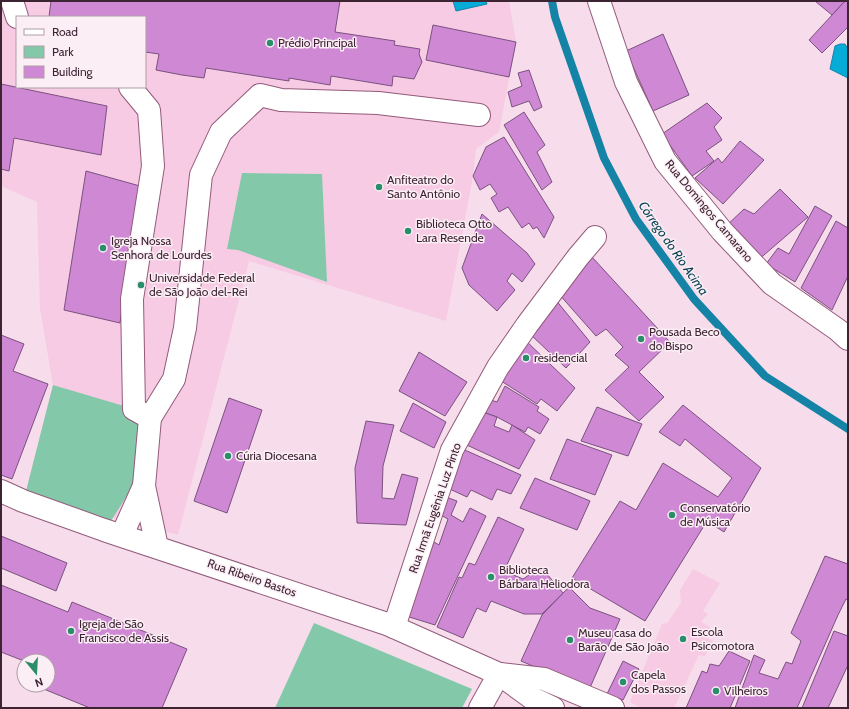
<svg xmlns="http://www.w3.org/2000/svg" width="849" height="709" font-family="Cabin,sans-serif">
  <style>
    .built { fill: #f7cbe3; fill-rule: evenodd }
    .green { fill: #83c8a9 }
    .water { fill: #04acd7; stroke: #1583a6 }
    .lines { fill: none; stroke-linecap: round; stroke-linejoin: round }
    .stream { stroke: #1583a6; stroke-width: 8 }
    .building { fill: #cf89d4; stroke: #7b517f }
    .minor-casing { stroke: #935a7b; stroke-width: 24 }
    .major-casing { stroke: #935a7b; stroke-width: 24 }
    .minor { stroke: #fff; stroke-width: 22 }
    .major { stroke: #fff; stroke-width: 22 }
    .poi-dot { fill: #298e69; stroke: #fceef5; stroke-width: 1.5 }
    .labels { text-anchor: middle; stroke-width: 3; stroke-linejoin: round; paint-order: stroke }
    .poi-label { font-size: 12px; fill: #3d2433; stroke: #fceef5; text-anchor: start }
    .street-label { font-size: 12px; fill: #3d2433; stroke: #fceef5 }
    .water-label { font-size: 13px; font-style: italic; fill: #0a4557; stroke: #fceef5 }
  </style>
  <rect width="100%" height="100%" fill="#f7ddeb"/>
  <g class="built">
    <path d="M1 1H509L516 42 499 132 476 149 473 176 446 321 249 261 178 535 25 495 53 385 40 309 37 202 1 186ZM17 17H145V87H17Z"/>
    <polygon points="693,569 720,583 703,611 708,614 701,622 710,627 706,637 713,641 705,656 699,655 674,708 641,708 630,702 662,624 667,623 681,603 680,590"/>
  </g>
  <g class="green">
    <polygon points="242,173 322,174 327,282 238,250 227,249"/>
    <polygon points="53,385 134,409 145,427 135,483 109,524 25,495"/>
    <polygon points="314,623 472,689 462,708 275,708"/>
  </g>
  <g class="water">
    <polygon points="453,1 486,1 487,4 456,11"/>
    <polygon points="840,44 845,44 848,49 848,78 830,69 835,46"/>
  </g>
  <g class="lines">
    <polyline class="stream" points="552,1 555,17 604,158 636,219 694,299 765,376 848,429"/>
  </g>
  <g class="building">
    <polygon points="51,1 340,1 335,32 395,41 394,45 420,49 419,54 422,62 414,79 393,76 392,86 331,76 330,85 289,78 289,81 206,68 204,78 182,75 156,70 159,54 145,52 145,17 49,17"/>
    <polygon points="815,1 845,1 832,15"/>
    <polygon points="845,1 848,1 848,27 822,53 809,40"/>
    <polygon points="433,25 516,42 509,77 426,60"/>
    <polygon points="663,34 689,95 653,111 626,51"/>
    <polygon points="529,70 542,107 534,111 529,101 512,107 508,92 522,86 518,73"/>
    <polygon points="1,84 107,106 101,155 14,138 9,171 1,169"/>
    <polygon points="707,103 722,118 714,127 722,140 706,151 714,161 692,176 662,134"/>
    <polygon points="524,112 545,145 537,152 552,182 542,190 504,125"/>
    <polygon points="504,137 554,217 544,238 537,227 533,229 529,223 522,228 508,207 499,212 491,198 497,194 490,184 480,190 473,176 486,147"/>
    <polygon points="740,141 764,160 723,204 695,178 718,158 722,163"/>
    <polygon points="86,171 140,186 120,323 64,310"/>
    <polygon points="780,189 808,217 757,261 724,228 744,209 754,214"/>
    <polygon points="815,206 832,216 795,282 766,264 778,248 789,254"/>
    <polygon points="482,214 527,253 535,264 522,282 512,273 507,281 515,290 497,311 469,285 462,268"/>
    <polygon points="836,221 848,228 848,276 832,310 801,288"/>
    <polygon points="592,257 670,342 639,372 664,397 639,421 605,390 629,367 615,355 623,347 606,329 596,336 558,293"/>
    <polygon points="555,299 590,342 566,368 531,335"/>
    <polygon points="1,335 24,344 13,371 48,384 12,479 1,475"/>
    <polygon points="523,338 575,388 557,411 541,399 537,404 495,377"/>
    <polygon points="419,352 467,382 445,416 399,391"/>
    <polygon points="505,386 539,407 537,411 549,419 540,434 528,427 525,432 497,417 477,410 485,398 497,402"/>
    <polygon points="229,398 262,410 227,513 194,501"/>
    <polygon points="413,403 446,422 434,448 400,431"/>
    <polygon points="683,405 761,468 724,532 707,521 645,621 572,578 620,501 636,510 663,463 718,497 732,478 685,439 680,446 659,432"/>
    <polygon points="597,407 642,424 628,456 581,441"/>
    <polygon points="477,410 497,417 494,426 509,432 512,425 535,440 519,469 458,441"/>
    <polygon points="366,421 394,425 383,466 382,498 394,499 402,474 418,478 406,525 357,523 355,468"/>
    <polygon points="567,439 612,455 595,495 550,479"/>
    <polygon points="458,447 521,475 511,494 497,489 492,500 471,490 467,497 441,485"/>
    <polygon points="535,478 590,501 577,530 520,508"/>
    <polygon points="443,496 457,501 451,515 463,522 470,508 486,516 435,625 406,616 434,542 439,545 448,519 437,513"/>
    <polygon points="498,517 524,529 504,571 523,579 541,567 563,593 542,614 524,614 491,601 486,612 477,608 463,638 437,627 459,577 462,578 469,563 475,565"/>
    <polygon points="1,536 67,563 56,591 1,568"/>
    <polygon points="825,556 848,564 848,600 846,599 838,615 797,708 735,708 754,655 765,660 759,673 778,679 786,662 792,664 801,641 791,633"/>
    <polygon points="1,585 68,612 72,602 187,649 162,708 90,708 34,685 48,685 48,661 24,661 1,652"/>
    <polygon points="569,587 590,608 620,619 589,690 521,661 542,615"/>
    <polygon points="834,631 848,636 848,665 828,708 802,708"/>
    <polygon points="729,651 750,661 730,708 686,708 702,671 707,673 710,664 719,666"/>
    <polygon points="623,661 639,669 623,700 607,694"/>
  </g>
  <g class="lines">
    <defs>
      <g id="minor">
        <polyline points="12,1 17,17"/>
        <polyline points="599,1 626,82 665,161 722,231 772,284 838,330 848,339"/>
        <polyline points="130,87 149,110 153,166 132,299 134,409 150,418 144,486 157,547"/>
        <polyline points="150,418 174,379 185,328 201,175 221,132 260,95 281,100 378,103 479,115"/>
        <polyline points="122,535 144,486"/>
        <polyline points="394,627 452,450 498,367 527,325 578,257 595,237"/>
      </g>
      <g id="major">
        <polyline points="1,491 23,501 104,530 387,624 499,674 532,698 553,708"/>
        <polyline points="500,674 544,679 613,708"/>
        <polyline points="480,708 499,674"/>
      </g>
    </defs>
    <use href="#minor" class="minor-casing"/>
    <use href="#major" class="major-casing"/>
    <use href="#minor" class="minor"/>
    <use href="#major" class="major"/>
  </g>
  <g class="poi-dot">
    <circle cx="270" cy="43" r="4"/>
    <circle cx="379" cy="187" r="4"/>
    <circle cx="408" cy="231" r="4"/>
    <circle cx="103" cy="248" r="4"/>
    <circle cx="141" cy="285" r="4"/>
    <circle cx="641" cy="339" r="4"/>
    <circle cx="526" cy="358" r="4"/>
    <circle cx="228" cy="456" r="4"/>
    <circle cx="672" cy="515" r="4"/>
    <circle cx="491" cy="577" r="4"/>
    <circle cx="71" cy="631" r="4"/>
    <circle cx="683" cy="639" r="4"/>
    <circle cx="570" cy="640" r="4"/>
    <circle cx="623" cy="682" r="4"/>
    <circle cx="716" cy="691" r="4"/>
  </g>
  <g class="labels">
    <g class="poi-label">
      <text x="278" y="47">Prédio Principal</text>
      <text x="387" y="184">Anfiteatro do<tspan x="387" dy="14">Santo Antônio</tspan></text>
      <text x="416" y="228">Biblioteca Otto<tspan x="416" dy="14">Lara Resende</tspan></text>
      <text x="111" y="245">Igreja Nossa<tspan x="111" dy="14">Senhora de Lourdes</tspan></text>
      <text x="149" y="282">Universidade Federal<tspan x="149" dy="14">de São João del-Rei</tspan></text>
      <text x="649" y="336">Pousada Beco<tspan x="649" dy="14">do Bispo</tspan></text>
      <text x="534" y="362">residencial</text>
      <text x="236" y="460">Cúria Diocesana</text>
      <text x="680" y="512">Conservatório<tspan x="680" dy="14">de Música</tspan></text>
      <text x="499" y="574">Biblioteca<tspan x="499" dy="14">Bárbara Heliodora</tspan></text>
      <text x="79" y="628">Igreja de São<tspan x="79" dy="14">Francisco de Assis</tspan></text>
      <text x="691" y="636">Escola<tspan x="691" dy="14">Psicomotora</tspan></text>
      <text x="578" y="637">Museu casa do<tspan x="578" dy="14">Barão de São João</tspan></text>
      <text x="631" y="679">Capela<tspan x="631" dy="14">dos Passos</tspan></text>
      <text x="724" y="695">Vilheiros</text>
    </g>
    <g class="street-label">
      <text transform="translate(709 211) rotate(50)" y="4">Rua Domingos Camarano</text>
      <text transform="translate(435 508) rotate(-71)" y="4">Rua Irmã Eugênia Luz Pinto</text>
      <text transform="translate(252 578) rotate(19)" y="4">Rua Ribeiro Bastos</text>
    </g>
    <g class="water-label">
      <text transform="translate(674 248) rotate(55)" y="5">Córrego do Rio Acima</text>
    </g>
  </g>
  <rect width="849" height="709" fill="none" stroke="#3d2433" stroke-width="4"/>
  <rect x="16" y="16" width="130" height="72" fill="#fceef5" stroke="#b09da7"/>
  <rect x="24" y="29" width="20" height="6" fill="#ffffff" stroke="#b09da7"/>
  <text x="52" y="36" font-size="12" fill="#3d2433">Road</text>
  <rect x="24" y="46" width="20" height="12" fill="#83c8a9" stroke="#b09da7"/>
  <text x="52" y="56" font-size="12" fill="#3d2433">Park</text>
  <rect x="24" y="66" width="20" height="12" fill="#cf89d4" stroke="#b09da7"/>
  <text x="52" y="76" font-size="12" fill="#3d2433">Building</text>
  <g transform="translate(36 673) rotate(162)"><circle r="19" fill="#fceef5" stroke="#b09da7"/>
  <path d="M0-3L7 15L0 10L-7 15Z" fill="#298e69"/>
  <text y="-6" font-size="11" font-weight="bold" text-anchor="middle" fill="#3d2433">N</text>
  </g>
</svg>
